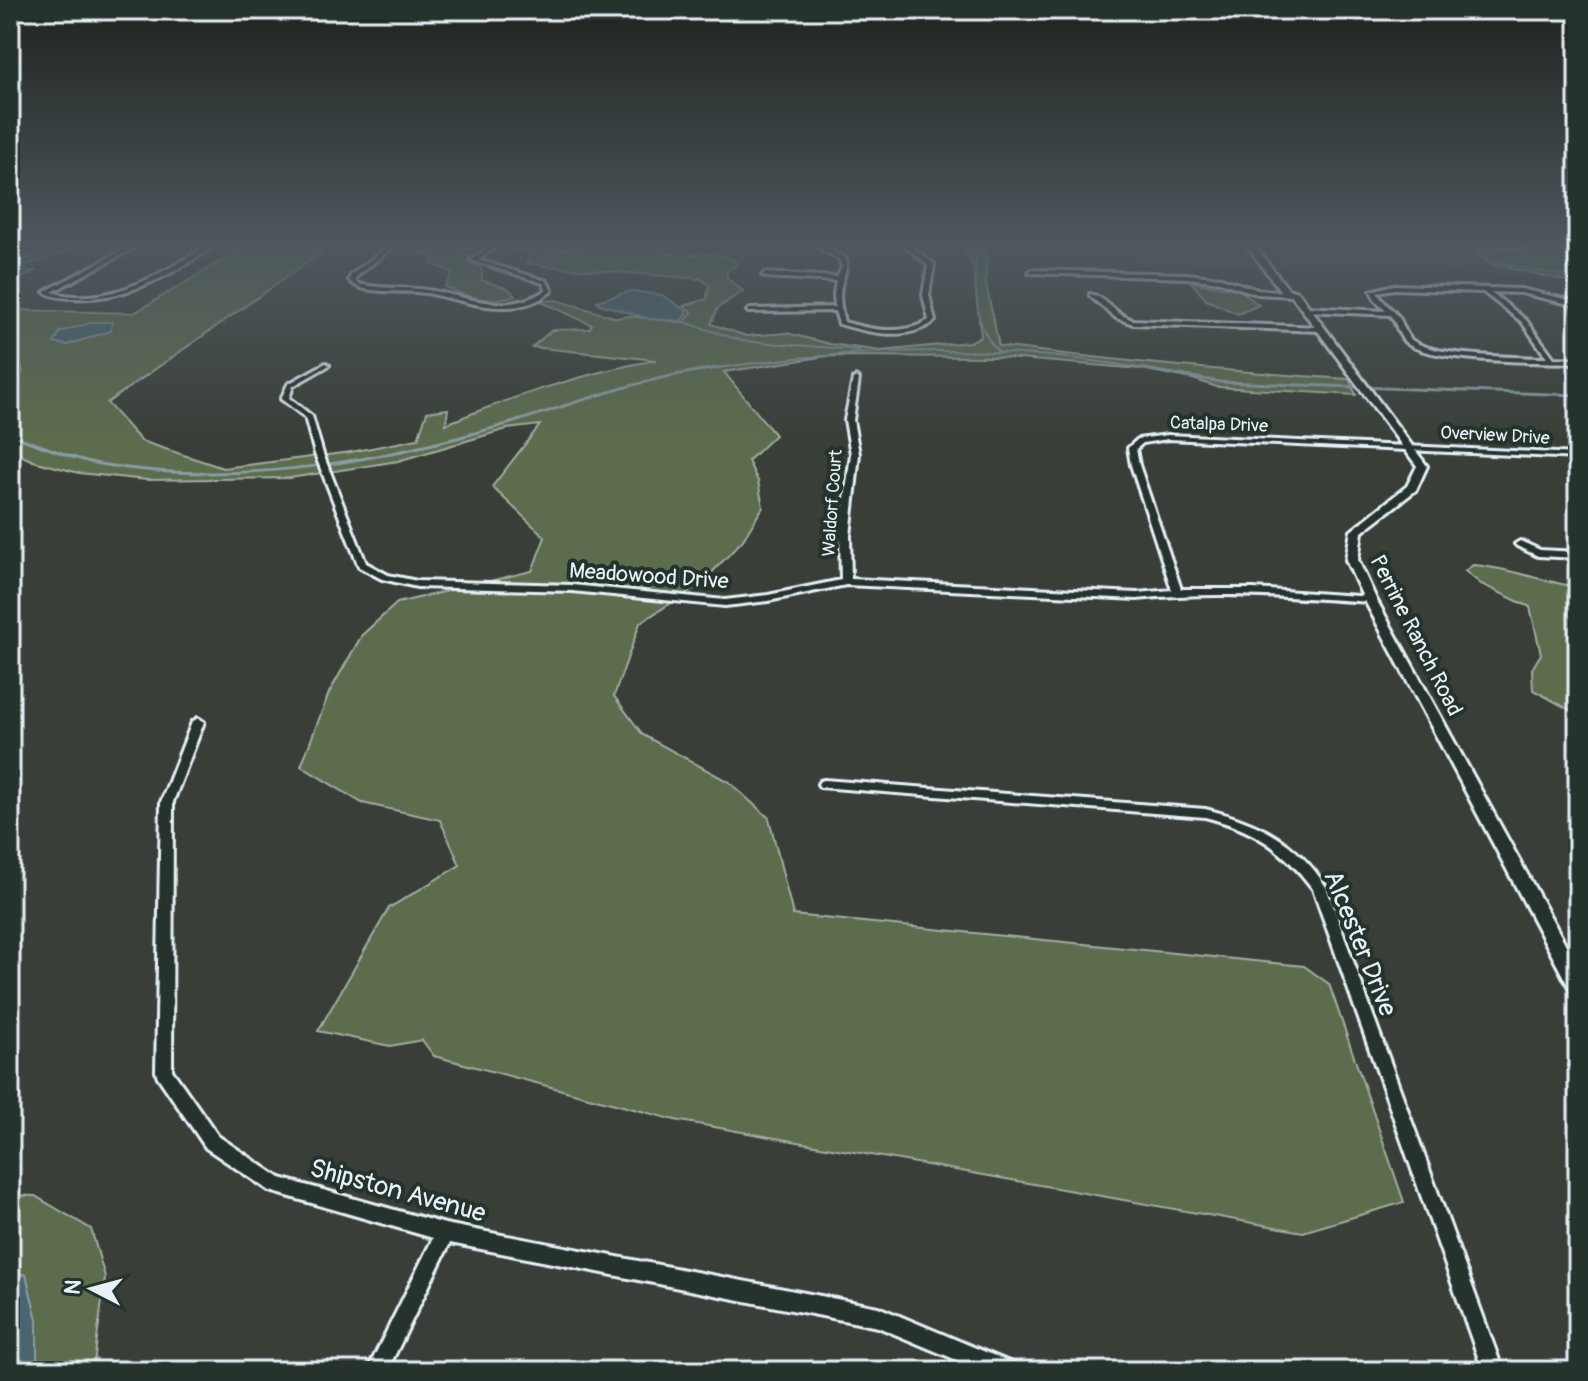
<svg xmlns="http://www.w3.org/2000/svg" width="1588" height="1381" font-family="Pangolin,sans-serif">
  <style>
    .built { fill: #494a44 }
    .green { fill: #5d6c4e; stroke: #a2aea3; stroke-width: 2 }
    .water { fill: #49656f; stroke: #899da6; stroke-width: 2 }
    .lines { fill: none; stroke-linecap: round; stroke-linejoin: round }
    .stream-far1 { stroke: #899da6; stroke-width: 2 }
    .stream { stroke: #899da6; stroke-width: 3 }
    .street-casing { stroke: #e8f1f8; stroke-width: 6 }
    .secondary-casing { stroke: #e8f1f8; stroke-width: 6 }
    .primary-casing { stroke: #e8f1f8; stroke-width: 6 }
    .street { fill: #26332d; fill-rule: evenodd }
    .secondary { fill: #26332d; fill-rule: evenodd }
    .primary { fill: #6e714b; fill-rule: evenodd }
    .labels { text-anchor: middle; stroke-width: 8; stroke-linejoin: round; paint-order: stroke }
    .far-street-label { font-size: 18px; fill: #e8f1f8; stroke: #26332d }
    .street-label { font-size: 22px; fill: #e8f1f8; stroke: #26332d }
    .near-street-label { font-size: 26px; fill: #e8f1f8; stroke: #26332d }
  </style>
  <rect width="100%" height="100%" fill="#393f38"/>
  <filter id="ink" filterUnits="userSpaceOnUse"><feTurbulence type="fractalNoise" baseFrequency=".0125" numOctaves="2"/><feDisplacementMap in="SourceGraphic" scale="16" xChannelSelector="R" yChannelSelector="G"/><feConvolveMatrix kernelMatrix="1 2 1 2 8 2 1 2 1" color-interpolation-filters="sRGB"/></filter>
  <g filter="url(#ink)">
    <g class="built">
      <polygon points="987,244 1246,244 1262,266 985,256"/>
      <polygon points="1264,244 1417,244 1478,246 1469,247 1488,263 1542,276 1282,267"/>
    </g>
    <g class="green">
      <path d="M250 244H334L107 403 141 441 223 468 351 452 418 439 427 412 448 409 446 424C510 397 588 372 656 360L532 347 552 330 589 329 592 325 540 301 556 300 617 318 628 316 679 322 685 321 692 312 684 306 707 299 709 285 701 279 544 266 527 263 530 255 499 244H534L558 250 591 244H672L663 252C686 262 718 244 738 264L727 271V278L743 291 718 308 711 324 746 336 787 333 830 344 881 351 969 342 981 337 972 259 961 249 981 254 979 244H987L986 284 999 346C1116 361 1232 372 1349 379L1356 395 1217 387 1193 379 1141 369 996 357 828 356 724 372 775 435 748 461 758 481 763 507 743 540 702 583 640 623 614 696 643 735 729 782 769 818 793 915 1304 966 1329 984 1404 1202 1303 1232 675 1120 434 1056 422 1040 390 1046 318 1031 389 908 460 865 440 820 362 803 301 766 329 693 362 635 397 603 532 571 545 537 492 487 540 425 507 429 398 461 290 478 147 480 79 473 33 461 22 456 10 441V382L19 367 10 353V310L134 313Z"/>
      <path d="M477 244 464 251 471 263 482 269V280L509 289 515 296C485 303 473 299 445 287L453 273 432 264 434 259 418 250 431 245Z"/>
      <polygon points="1472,247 1578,250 1578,284 1488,263"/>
      <polygon points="1191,282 1240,290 1259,305 1238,314 1206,300"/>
      <path d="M1473 565C1508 567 1542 582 1578 587V710L1568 709 1533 690 1532 669 1541 654 1530 607 1481 584 1465 571Z"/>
      <polygon points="10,1195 35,1196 91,1229 105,1277 93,1371 37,1371 37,1320 26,1275 10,1273"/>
    </g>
    <g class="water">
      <polygon points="32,244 88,244 21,267 21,270 35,271 10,284 10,265 40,253 42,249 27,246"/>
      <polygon points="630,291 662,295 688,312 681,321 650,319 599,304 597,301"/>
      <polygon points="94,322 112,322 111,331 67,345 54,343 60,332"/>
      <polygon points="10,1273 26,1275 37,1320 37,1371 10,1371"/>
    </g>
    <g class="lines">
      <g class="stream-far1">
        <polyline points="1464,244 1483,259 1578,279"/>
        <path d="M976 254C976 289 972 327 1000 353"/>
        <polyline points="681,321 743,341 859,350"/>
        <polyline points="10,349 19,355 22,370"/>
        <path d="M704 370C851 347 1004 343 1151 370"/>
      </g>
      <g class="stream">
        <polyline points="1140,368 1220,382 1578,395"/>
        <polyline points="10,385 22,372 21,368"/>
        <path d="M10 427 19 438C47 447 77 461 106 465 242 487 384 461 514 422 582 401 648 376 719 368"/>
      </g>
      <defs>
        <g id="street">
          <polygon points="15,244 24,244 10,250 10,246"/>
          <path d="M134 244H141L52 292C109 309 163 272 210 244H217C175 273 127 301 74 298 63 298 53 297 44 292Z"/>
          <path d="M391 244H397L356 277 355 280 358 284C378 289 399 287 420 289 465 294 503 318 546 290L543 283 471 260 493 244H499L478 260 547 281 552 291C538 302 524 307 506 307 479 308 453 298 427 293 412 291 398 292 383 291 371 290 357 290 349 280L351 275Z"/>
          <path d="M813 244H820L846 259C848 270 843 276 841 286 839 298 841 310 844 322 871 330 904 336 929 320L923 295 928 265 902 244H908L934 264 929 295 935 321C908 342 869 333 839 324L835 311 748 312 747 311 750 309 835 307 834 294 836 281 765 277 762 275 765 273 837 277 842 267 840 260Z"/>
          <polygon points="1031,270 1188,274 1221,278 1258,290 1295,292 1298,294 1295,296 1257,294 1220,282 1188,278 1029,273"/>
          <path d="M1394 285 1521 289 1578 302V306L1521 293 1491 292 1526 320 1554 358 1578 359V363C1544 362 1428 363 1405 342 1398 335 1397 323 1390 315L1306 311 1303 309 1306 307 1386 311 1376 301 1371 291ZM1394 289 1483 292 1522 322 1547 358C1516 357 1437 357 1413 341 1404 335 1404 323 1397 315 1390 307 1382 302 1377 292Z"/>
          <path d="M1090 294C1108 298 1113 314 1133 320L1321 327 1324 329 1321 331 1133 324 1116 318 1090 296Z"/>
          <path d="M326 363 329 365 328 366 293 386 289 398 312 416 323 454 366 563 388 575 417 581 572 585 725 600 768 595 841 580 840 536 851 454 845 420 853 379 856 377 859 379 853 420 859 454 850 536 851 579 1137 593 1172 590 1131 465 1128 448 1138 439 1168 435 1578 454V458L1168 439 1143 443 1136 449 1139 465 1181 589H1253L1373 597 1375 599 1370 602C1292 597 1215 591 1137 599L846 585 768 601 725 606 572 591 417 587 382 579 359 567 315 454 305 417 281 399 288 384Z"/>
          <polygon points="1520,541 1540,550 1578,552 1578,558 1538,556 1517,546 1515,544"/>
          <polygon points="198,718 204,722 173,802 172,1070 218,1136 280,1178 445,1224 878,1307 1014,1364 1017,1371 983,1371 878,1327 450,1243 387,1371 367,1371 433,1238 270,1191 206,1148 158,1077 156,1072 161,802 192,722"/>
          <path d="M824 780 1205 809C1257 822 1296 840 1326 887L1503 1371H1483L1313 889C1282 848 1255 830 1205 817L820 787 818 784 820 781Z"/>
        </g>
        <polygon id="secondary" points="1246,244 1253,244 1288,289 1298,292 1427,466 1416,490 1362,532 1358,560 1376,599 1578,967 1578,993 1571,991 1364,599 1346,560 1351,531 1407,486 1417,466 1292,296 1282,293"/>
        <polygon id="primary" points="1497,244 1578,245 1578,249 1500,246"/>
      </defs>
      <use href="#street" class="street-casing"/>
      <use href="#secondary" class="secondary-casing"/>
      <use href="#primary" class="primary-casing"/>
      <use href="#street" class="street"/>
      <use href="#secondary" class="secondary"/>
      <use href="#primary" class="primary"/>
    </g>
  </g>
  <linearGradient id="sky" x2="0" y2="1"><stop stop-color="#1f231f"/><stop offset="0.56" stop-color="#4e585e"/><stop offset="1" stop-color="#4e585e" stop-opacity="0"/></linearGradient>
  <rect width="1588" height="438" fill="url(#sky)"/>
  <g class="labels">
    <g class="far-street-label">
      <text transform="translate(1219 424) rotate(2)" y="6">Catalpa Drive</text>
      <text transform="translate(1495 435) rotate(3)" y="6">Overview Drive</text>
      <text transform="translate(832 503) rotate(-86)" y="6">Waldorf Court</text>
    </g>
    <g class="street-label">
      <text transform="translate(649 575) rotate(4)" y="8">Meadowood Drive</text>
      <text transform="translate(1417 635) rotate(63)" y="8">Perrine Ranch Road</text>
    </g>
    <g class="near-street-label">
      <text transform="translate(1361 943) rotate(68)" y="9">Alcester Drive</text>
      <text transform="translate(398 1190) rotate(15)" y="9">Shipston Avenue</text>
    </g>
  </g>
  <rect width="1588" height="1381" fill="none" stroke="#26332d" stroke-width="40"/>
  <rect x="20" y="20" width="1548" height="1341" fill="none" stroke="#e8f1f8" stroke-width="3" filter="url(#ink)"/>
  <g transform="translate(92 1289) rotate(276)" stroke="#26332d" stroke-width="6" paint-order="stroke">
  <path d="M0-6L14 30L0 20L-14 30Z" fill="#e8f1f8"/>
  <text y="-12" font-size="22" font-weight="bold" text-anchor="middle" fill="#e8f1f8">N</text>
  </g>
</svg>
